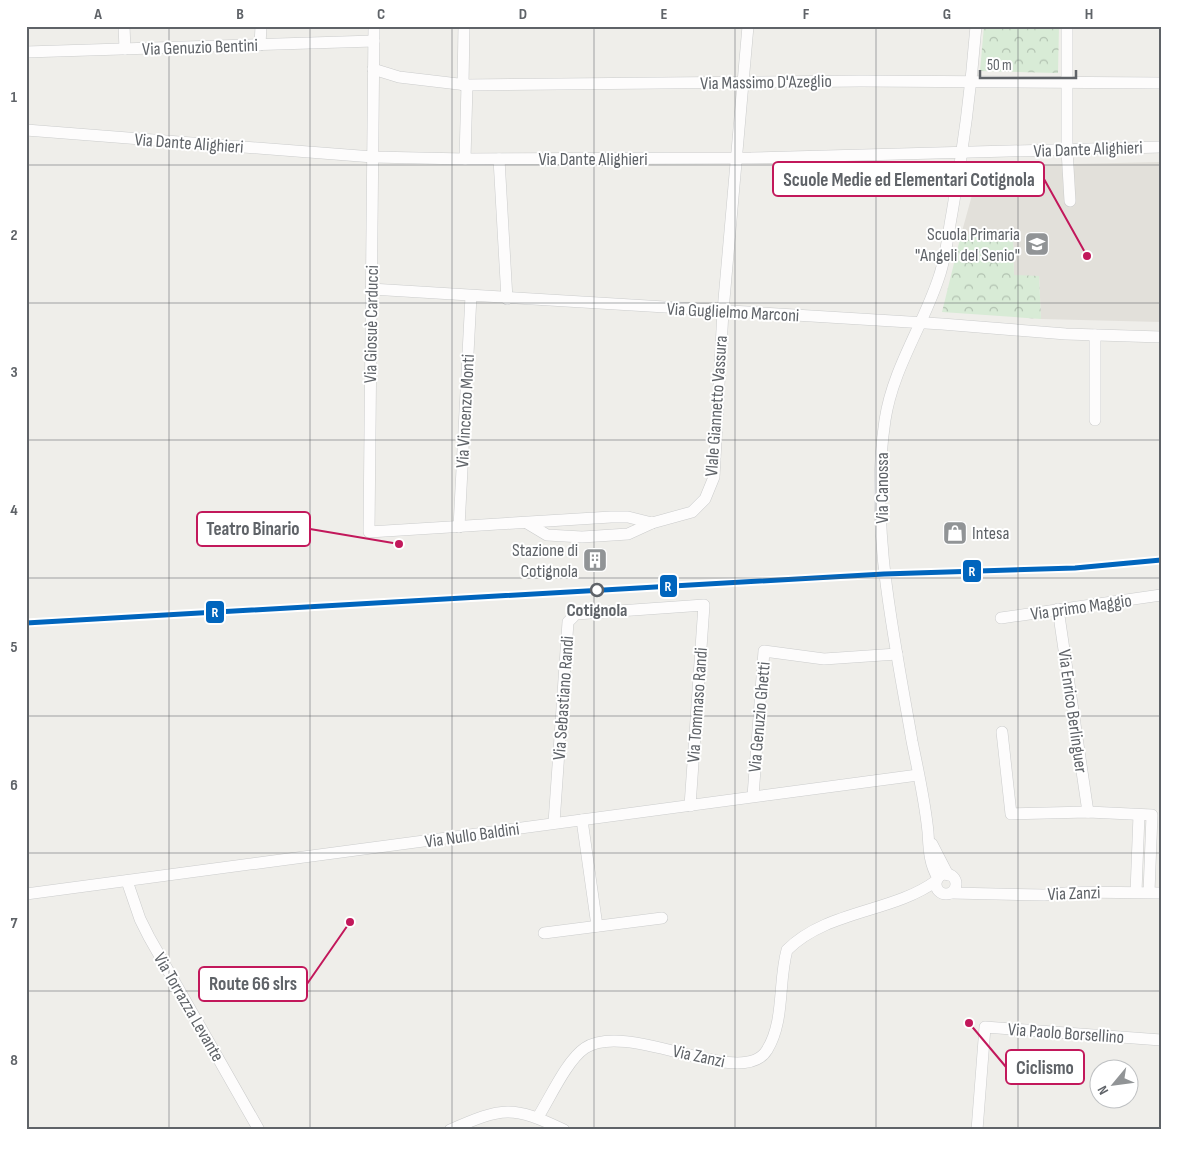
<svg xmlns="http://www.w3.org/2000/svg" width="1187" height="1156" font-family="'Sofia Sans Condensed',sans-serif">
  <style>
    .education { fill: #e2e0da }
    .park { fill: url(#park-crowns) }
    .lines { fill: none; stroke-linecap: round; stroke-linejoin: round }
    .street-casing { stroke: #cbcccc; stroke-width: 12 }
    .street { stroke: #fdfcfc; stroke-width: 11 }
    .rail-1-casing { stroke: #fff; stroke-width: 9 }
    .rail-1 { stroke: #0065bd; stroke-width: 5 }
    .grid { fill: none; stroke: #5f6368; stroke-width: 1; stroke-opacity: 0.55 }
    .stop-dot { fill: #fff; stroke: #5f6368; stroke-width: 2.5 }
    .labels { text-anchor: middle; stroke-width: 4; stroke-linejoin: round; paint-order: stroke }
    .street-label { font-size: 18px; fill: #5f6368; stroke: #fff }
    .poi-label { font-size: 18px; fill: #5f6368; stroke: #fff; text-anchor: end }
    .stop-label { font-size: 18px; font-weight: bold; fill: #5f6368; stroke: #fff }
    .leader { fill: none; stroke: #c2185b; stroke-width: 2 }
    .callout-dot { fill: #c2185b; stroke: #fff; stroke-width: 2 }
    .callout { fill: #fff; stroke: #c2185b; stroke-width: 2 }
    .callout-label { font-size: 19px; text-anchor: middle; font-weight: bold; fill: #5f6368 }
    .line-badge { stroke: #fff; stroke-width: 2 }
    .badge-label { font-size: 14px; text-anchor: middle; font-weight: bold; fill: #fff }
    .neatline { fill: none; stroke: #5f6368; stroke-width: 2 }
    .grid-label { font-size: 16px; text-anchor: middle; font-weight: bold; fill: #5f6368 }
  </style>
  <defs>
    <pattern id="park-crowns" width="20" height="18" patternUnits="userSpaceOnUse" patternTransform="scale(1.25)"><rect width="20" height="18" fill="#d8ebd6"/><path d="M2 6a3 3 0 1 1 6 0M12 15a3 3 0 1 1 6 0" fill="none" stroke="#b2c2b1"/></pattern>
  </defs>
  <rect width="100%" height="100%" fill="#efeeea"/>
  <polygon class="education" points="1161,162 1161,322 1041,319 1039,276 1014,276 1013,237 961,235 980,166"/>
  <g class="park">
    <polygon points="984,26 1059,26 1058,73 980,71"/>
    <polygon points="961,235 1013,236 1014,275 1039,276 1041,319 942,312"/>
  </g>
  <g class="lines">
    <defs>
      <g id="street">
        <polyline points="124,26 125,49"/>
        <polyline points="374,26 369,532 611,517 628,517 652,523 692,512 705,499 714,477 723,311 748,26"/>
        <polyline points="1067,26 1067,150 1070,201"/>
        <polyline points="260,45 261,26"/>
        <polyline points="26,52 374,41"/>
        <polyline points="373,69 399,77 467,85 861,81 1161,83"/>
        <polyline points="463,85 464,26"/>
        <polyline points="26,130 373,157 465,159 751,158 1161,147"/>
        <polyline points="465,159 467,85"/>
        <polyline points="499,159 507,299"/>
        <polyline points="371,289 942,324 1066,334 1161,337"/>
        <polyline points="1095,335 1095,420"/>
        <polyline points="527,523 547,535 582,537 628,534 652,523"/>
        <polyline points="459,527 471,296"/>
        <polyline points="1058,609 1088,812"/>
        <polyline points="1001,618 1161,595"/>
        <polyline points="1002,732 1011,814 1088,812 1152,815 1149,892"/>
        <polyline points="753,796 764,651 824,659 897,654"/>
        <polyline points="582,820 597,926"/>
        <polyline points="554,823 568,622 576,614 704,605 690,806"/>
        <polyline points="932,844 948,875"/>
        <circle cx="946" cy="884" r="10"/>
        <path d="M938 878C929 863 929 848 928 832 925 801 918 771 912 741 894 636 869 527 885 420 893 368 923 326 939 277 946 257 948 234 952 213 963 151 971 89 976 26"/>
        <polyline points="127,881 140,919 149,937 259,1130"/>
        <polyline points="1136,892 1139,815"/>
        <polyline points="952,893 1044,895 1076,892 1161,893"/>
        <polyline points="26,894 918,775"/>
        <polyline points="544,933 662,918"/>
        <path d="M538 1117C550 1098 567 1060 585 1048 628 1019 743 1091 767 1050 785 1021 778 982 787 950 827 910 892 913 936 881"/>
        <path d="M450 1130C503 1107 512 1105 564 1130"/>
        <polyline points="977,1130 985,1027 1161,1040"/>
      </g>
    </defs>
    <use href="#street" class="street-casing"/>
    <use href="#street" class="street"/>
    <defs>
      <polyline id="rail-1" points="26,623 884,574 1075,568 1161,560"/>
    </defs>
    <use href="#rail-1" class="rail-1-casing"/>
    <use href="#rail-1" class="rail-1"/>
  </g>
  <path class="grid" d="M169 26V1130M310 26V1130M452 26V1130M594 26V1130M735 26V1130M876 26V1130M1018 26V1130M26 165H1161M26 303H1161M26 440H1161M26 578H1161M26 716H1161M26 853H1161M26 991H1161"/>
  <defs>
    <symbol id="school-square" viewBox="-11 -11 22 22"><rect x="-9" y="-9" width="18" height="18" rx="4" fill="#919496" stroke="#fff"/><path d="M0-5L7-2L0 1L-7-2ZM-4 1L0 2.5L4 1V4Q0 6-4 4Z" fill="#fff"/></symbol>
    <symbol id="shop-square" viewBox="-11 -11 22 22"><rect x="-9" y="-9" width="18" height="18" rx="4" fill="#919496" stroke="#fff"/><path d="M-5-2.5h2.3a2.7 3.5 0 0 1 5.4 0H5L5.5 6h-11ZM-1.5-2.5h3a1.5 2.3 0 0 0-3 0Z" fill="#fff"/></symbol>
    <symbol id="building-square" viewBox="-11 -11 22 22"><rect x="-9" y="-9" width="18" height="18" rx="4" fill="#919496" stroke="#fff"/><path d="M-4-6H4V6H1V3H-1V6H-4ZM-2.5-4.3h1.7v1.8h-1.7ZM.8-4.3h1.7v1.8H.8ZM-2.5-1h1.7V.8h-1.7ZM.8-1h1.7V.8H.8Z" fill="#fff"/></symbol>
  </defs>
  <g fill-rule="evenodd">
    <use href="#school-square" x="1023" y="230" width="28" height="28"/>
    <use href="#shop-square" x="941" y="519" width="28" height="28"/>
    <use href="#building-square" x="581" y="546" width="28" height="28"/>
  </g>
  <circle class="stop-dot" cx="597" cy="590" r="6"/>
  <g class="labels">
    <g class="street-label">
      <text transform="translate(200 47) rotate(-2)" y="6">Via Genuzio Bentini</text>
      <text transform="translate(766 82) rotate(-1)" y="6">Via Massimo D'Azeglio</text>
      <text transform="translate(189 143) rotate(4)" y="6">Via Dante Alighieri</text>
      <text transform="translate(1088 149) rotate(-2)" y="6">Via Dante Alighieri</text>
      <text x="593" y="165">Via Dante Alighieri</text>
      <text transform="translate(733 312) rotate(3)" y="6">Via Guglielmo Marconi</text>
      <text transform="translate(371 324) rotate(-89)" y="6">Via Giosuè Carducci</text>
      <text transform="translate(716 406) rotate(-86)" y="6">VIale Giannetto Vassura</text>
      <text transform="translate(465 411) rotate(-87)" y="6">Via Vincenzo Monti</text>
      <text transform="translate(882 488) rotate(-90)" y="6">Via Canossa</text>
      <text transform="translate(1081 607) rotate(-8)" y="6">Via primo Maggio</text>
      <text transform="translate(563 698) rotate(-86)" y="6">Via Sebastiano Randi</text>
      <text transform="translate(697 705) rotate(-86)" y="6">Via Tommaso Randi</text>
      <text transform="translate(1073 711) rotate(82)" y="6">Via Enrico Berlinguer</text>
      <text transform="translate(759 717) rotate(-85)" y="6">Via Genuzio Ghetti</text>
      <text transform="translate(472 835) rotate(-8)" y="6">Via Nullo Baldini</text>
      <text transform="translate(1074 893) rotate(-2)" y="6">Via Zanzi</text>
      <text transform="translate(189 1007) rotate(60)" y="6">Via Torrazza Levante</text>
      <text transform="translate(1066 1033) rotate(4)" y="6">Via Paolo Borsellino</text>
      <text transform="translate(699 1056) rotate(12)" y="6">Via Zanzi</text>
    </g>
    <g class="poi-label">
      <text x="1020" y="240">Scuola Primaria<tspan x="1020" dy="21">"Angeli del Senio"</tspan></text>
      <text x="972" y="539" text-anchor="start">Intesa</text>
      <text x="578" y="556">Stazione di<tspan x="578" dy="21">Cotignola</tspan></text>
    </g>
    <g class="stop-label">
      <text x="597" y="616">Cotignola</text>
    </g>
  </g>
  <path class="leader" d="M1087 256L1044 179M399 544L310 529M350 922L307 984M969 1023L1006 1067"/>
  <g class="callout-dot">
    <circle cx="1087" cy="256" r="5"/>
    <circle cx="399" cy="544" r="5"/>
    <circle cx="350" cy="922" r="5"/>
    <circle cx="969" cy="1023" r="5"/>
  </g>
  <g class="callout">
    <rect x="773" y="162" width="271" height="34" rx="5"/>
    <rect x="197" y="512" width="113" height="34" rx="5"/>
    <rect x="199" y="967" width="108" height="34" rx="5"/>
    <rect x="1006" y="1050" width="78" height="34" rx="5"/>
  </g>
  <g class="callout-label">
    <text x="909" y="186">Scuole Medie ed Elementari Cotignola</text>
    <text x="253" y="535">Teatro Binario</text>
    <text x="253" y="990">Route 66 slrs</text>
    <text x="1045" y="1074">Ciclismo</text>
  </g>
  <g class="line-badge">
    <rect x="962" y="559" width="20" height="24" rx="5" fill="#0065bd"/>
    <rect x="659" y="574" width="19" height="24" rx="5" fill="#0065bd"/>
    <rect x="205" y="600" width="20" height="24" rx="5" fill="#0065bd"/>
  </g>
  <g class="badge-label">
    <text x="972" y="576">R</text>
    <text x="668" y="591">R</text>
    <text x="215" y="617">R</text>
  </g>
  <rect width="1187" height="1156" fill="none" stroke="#ffffff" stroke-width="55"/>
  <g transform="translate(1114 1084) rotate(241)"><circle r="24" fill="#ffffff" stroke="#bfc1c3"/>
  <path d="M0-4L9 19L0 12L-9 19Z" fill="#919496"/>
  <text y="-8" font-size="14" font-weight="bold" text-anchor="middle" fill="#5f6368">N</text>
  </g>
  <path d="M980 70v8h96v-8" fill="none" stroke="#5f6368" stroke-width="2.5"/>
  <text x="987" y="70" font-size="15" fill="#5f6368" stroke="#ffffff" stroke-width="4" paint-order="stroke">50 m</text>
  <rect x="28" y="28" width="1132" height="1100" class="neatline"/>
  <g class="grid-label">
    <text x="98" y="19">A</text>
    <text x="240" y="19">B</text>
    <text x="381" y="19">C</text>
    <text x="523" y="19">D</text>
    <text x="664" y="19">E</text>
    <text x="806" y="19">F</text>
    <text x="947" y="19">G</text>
    <text x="1089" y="19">H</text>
    <text x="14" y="102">1</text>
    <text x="14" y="240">2</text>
    <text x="14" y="377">3</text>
    <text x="14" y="515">4</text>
    <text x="14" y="652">5</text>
    <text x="14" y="790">6</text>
    <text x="14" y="928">7</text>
    <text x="14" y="1065">8</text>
  </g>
</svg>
